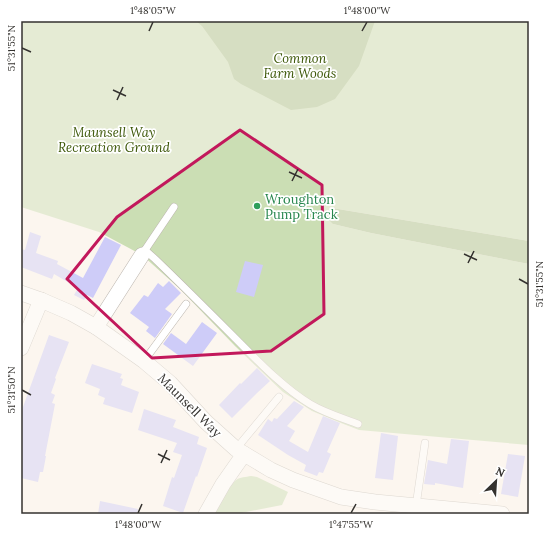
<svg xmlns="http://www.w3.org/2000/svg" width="550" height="535" font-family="Lora,serif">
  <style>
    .green { fill: #cbdeb4 }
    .forest { fill: #a9c08c }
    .building { fill: #ceccf8 }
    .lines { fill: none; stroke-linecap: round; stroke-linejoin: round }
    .lane-casing { stroke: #bbb5ae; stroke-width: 8 }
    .street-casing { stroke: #bbb5ae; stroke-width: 16 }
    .lane { stroke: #fff; stroke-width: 7 }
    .street { stroke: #fff; stroke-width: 15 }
    .marked { fill: none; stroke: #c2185b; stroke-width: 3; stroke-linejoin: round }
    .ticks { fill: none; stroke: #34322f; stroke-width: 1.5 }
    .leisure-dot { fill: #2e9e5b; stroke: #fff; stroke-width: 1.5 }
    .labels { text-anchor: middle; stroke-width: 3.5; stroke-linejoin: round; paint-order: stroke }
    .park-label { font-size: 13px; font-style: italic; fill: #3c5707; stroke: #fff }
    .leisure-label { font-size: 13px; fill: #27864d; stroke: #fff; text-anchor: start }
    .street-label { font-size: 13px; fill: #34322f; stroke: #fff }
    .neatline { fill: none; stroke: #34322f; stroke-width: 1.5 }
    .ticks-label { font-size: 10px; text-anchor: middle; fill: #34322f }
  </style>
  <rect width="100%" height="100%" fill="#fcf6ef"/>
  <g class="green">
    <polygon points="23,21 529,21 529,241 332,208 333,224 371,233 529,264 529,445 359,430 341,423 312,411 283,392 235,346 180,289 142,255 99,232 21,207 21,24"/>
    <path d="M251 476 257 477 288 492 282 505 236 514H210C216 506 228 486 236 480 240 477 246 477 251 476Z"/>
  </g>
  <g class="forest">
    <polygon points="196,21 375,21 359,66 335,99 317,107 291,110 241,84 234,79 228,62 202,26"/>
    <polygon points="332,208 529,241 529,264 371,233 333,224 327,218 327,213"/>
  </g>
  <g class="building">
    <polygon points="30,232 41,236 36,253 58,261 57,264 83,278 105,237 121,245 93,298 87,295 84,300 74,295 78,288 54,274 52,279 21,267 21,249 25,250"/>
    <polygon points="245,261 263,265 254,297 236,292"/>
    <polygon points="169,281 181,293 165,309 172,314 155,338 146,331 149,327 130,313 144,295 148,297 158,283 163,287"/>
    <polygon points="202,322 217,333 193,366 163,344 171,333 186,344"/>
    <polygon points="49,335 69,342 55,378 56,379 51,393 55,395 52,403 55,404 45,456 46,456 43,472 40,472 38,482 21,478 21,416 23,407"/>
    <polygon points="92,364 122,374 120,378 123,379 121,385 139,392 132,413 103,404 105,398 98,395 100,389 85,383"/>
    <polygon points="257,368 270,381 257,393 232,418 219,405 240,383 241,384"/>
    <polygon points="294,401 304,407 287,426 295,431 289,441 308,452 323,416 340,423 327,452 331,454 323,473 319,472 317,476 304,471 306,465 288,455 258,435 268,419 272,422 274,418 277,419"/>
    <polygon points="144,409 176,420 173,427 199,437 197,444 207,448 197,477 196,476 183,513 163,506 172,477 174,478 182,455 173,452 177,443 138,430"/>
    <polygon points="381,433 398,436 393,480 375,478"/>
    <polygon points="451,439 469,441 463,488 435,483 435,485 424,484 428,460 447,464"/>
    <polygon points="508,454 525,456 518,497 501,494"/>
    <polygon points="100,501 138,509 137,514 98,514"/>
  </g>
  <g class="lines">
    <defs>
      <g id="lane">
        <polyline points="145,250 174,207"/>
        <path d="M143 253 145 250 155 259C181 284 207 310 233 336 256 359 282 387 310 404 325 413 342 418 358 424"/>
        <polyline points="144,361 186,304"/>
        <polyline points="236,449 279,397"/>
        <polyline points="416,506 425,443"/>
      </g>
      <g id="street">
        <polyline points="21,293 41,300 71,313 96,327 144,361 170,383 206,422 236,449 271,470 293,480 341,497 375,502 502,514"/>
        <polyline points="96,327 142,255"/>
        <polyline points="21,348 41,300"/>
        <polyline points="206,514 223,484 244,454"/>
      </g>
    </defs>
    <use href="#lane" class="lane-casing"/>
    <use href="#street" class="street-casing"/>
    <use href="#lane" class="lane"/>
    <use href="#street" class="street"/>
  </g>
  <path d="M0 0H550V535H0ZM240 130 322 185 324 314 271 351 152 358 67 279 117 217Z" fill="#fcf6ef" fill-opacity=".55" fill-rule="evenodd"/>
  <path class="marked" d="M240 130 322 185 324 314 271 351 152 358 67 279 117 217Z"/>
  <path class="ticks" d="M149 31 153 22M362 31 367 22M22 48 31 52M113 90 126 96M117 100 123 87M289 172 302 178M292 181 298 169M464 254 477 260M468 263 474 251M519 279 528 284M22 390 31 395M158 454 170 460M161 463 167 450M138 513 142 504M351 513 356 504"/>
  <circle class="leisure-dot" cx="257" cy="206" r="4"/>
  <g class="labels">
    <g class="park-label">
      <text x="300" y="63">Common<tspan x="300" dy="15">Farm Woods</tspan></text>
      <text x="114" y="137">Maunsell Way<tspan x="114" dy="15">Recreation Ground</tspan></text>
    </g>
    <g class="leisure-label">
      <text x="265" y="204">Wroughton<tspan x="265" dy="15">Pump Track</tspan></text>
    </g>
    <g class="street-label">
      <text transform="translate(190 405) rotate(45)" y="5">Maunsell Way</text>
    </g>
  </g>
  <rect width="550" height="535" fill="none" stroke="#ffffff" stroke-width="44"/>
  <g transform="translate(496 481) rotate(25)" stroke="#ffffff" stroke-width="3" paint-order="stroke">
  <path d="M0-3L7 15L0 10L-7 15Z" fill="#34322f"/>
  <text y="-6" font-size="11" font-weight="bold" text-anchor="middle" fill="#34322f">N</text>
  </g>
  <rect x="22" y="22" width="506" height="491" class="neatline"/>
  <g class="ticks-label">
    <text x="153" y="14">1°48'05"W</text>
    <text x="367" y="14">1°48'00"W</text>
    <text transform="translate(11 48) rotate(-90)" y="4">51°31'55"N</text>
    <text transform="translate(539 284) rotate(-90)" y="4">51°31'55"N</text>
    <text transform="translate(11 390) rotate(-90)" y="4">51°31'50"N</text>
    <text x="138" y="528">1°48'00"W</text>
    <text x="351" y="528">1°47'55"W</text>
  </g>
</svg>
